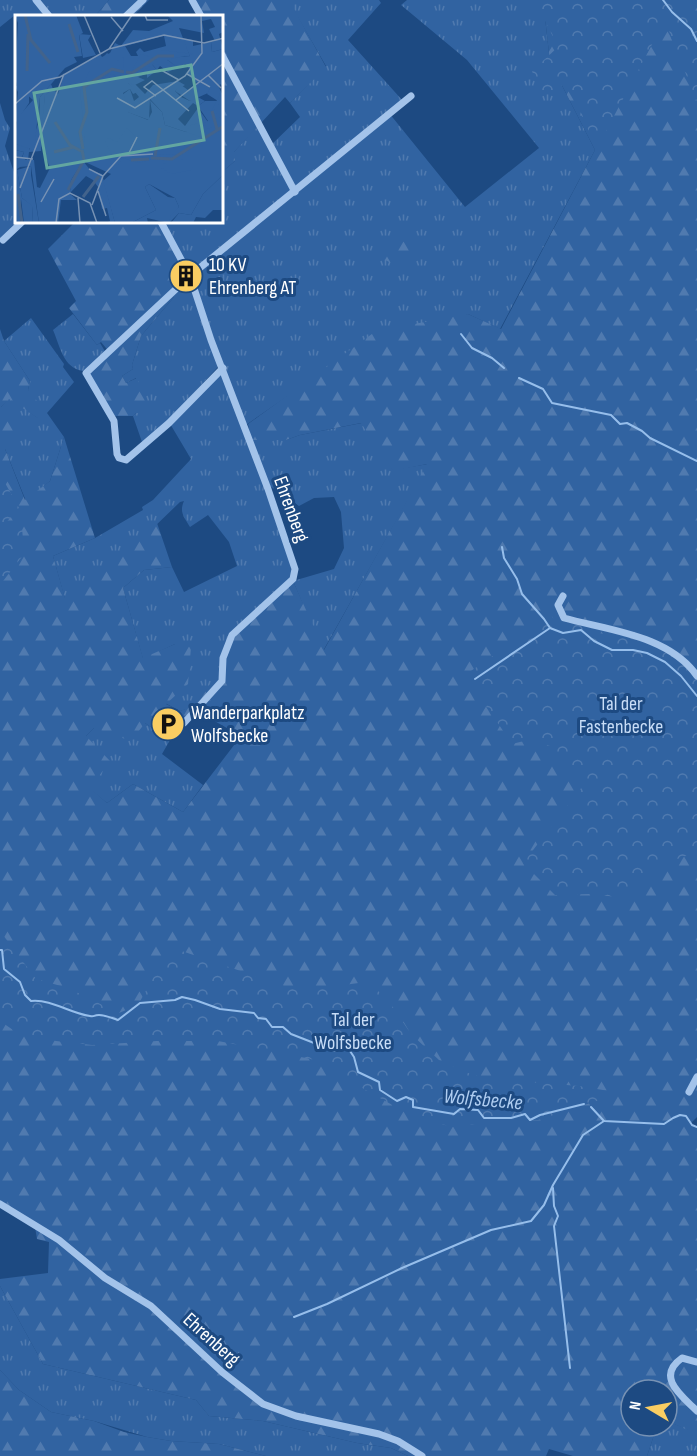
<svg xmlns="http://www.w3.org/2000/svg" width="697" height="1456" font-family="'Sofia Sans Condensed',sans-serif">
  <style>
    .grass { fill: url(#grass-tufts) }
    .forest { fill: url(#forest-firs); fill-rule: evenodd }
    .park { fill: url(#park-crowns) }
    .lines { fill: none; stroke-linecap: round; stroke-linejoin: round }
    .stream { stroke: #96beeb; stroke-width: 2 }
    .minor { stroke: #a3c3ea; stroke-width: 7 }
    .labels { text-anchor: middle; stroke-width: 6; stroke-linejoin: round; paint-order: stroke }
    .poi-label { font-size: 20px; fill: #fff; stroke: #1d4a82; text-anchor: start }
    .street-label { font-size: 20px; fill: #fff; stroke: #1d4a82 }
    .park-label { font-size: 20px; fill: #c8ddf7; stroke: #1d4a82 }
    .water-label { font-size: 21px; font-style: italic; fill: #afcdf1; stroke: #1d4a82 }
    .inset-river { fill: none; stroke: #42638c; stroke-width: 3 }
    .inset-road { fill: none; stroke: #7792b4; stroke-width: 1.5 }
    .view { fill: #63a6a1; fill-opacity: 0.15; stroke: #63a6a1; stroke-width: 3 }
    .inset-edge { fill: none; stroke: #fff; stroke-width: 3 }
  </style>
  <defs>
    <pattern id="grass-tufts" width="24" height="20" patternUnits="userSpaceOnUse" patternTransform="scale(1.5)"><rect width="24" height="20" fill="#3163a1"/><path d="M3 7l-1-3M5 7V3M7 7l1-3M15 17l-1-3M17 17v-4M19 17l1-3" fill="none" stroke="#507aaf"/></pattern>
    <pattern id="forest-firs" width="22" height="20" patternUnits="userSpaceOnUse" patternTransform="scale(1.5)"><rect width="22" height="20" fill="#3163a1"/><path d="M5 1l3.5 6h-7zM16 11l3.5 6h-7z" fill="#507aaf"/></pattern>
    <pattern id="park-crowns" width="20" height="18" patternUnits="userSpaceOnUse" patternTransform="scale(1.5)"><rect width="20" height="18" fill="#3163a1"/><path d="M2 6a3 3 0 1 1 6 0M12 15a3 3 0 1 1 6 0" fill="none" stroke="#507aaf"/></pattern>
  </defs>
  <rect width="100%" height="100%" fill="#1d4a82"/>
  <g class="grass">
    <polygon points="0,0 109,0 95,16 45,16 42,13 39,16 15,15 0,27"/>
    <path d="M288 0H379L381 3 348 40 403 101 389 113 465 207 539 148 467 60 401 5 407 0H543L550 62 595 150 500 329 468 314 292 393 243 427 251 440H286L300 435 362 423 393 470 428 464 323 651 293 581 334 569 344 548 341 512 334 497 314 498 299 506 270 486 292 565 290 584 193 707 180 711 165 703 175 644 143 659 123 588 144 570 172 567 184 592 237 566 229 542 208 515 190 527C184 517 179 512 184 501L180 502 152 529 65 599 53 556 95 538 143 510 142 507 153 500 191 459 169 422 222 365 190 275 162 222H222V172L235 161 233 153 258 125 269 147 300 117 290 103 326 66Z"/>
    <polygon points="0,103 5,120 10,128 5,146 16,178 16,222 22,222 0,241"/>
    <polygon points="189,281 218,363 217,368 168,421 142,442 133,416 136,413 136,378 126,383 122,376 133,369 132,365 141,336 174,297 173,295"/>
    <path d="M73 314 97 345 100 343 106 353 83 371C63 368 60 346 53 330Z"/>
    <polygon points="31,318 64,364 63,367 74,382 47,413 64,437 50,481 26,501 5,449 1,407 9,398 38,418 28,390 30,381 4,341"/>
    <polygon points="145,723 170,740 162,754 203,785 183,812 133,784 107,803 90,789 86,736 94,728"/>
    <polygon points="0,1286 43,1364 196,1400 209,1416 263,1421 357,1443 391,1448 408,1456 266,1456 219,1444 171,1441 147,1437 94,1421 51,1412 19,1390 0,1370"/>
    <polygon points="667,1421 697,1433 697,1456 647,1456 657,1426 667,1426"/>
  </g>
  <g class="forest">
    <polygon points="109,0 149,0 133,16 95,16"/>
    <polygon points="190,0 289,0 326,67 290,103 285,97 234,152 235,161 222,172 222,68 224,66 222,61 222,16 199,16"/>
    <path d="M543 0H697V1117L690 1124 697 1127V1434L667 1421V1390H631V1426H657L647 1456H573L549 1449 546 1456H408L391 1448 357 1443 263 1421 209 1416 196 1400 43 1364 0 1286V1279L48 1273 49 1242 37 1239 35 1227 0 1206V329L4 341 30 381 28 390 47 413 39 419 9 399 1 407 22 427 5 449 25 500 50 481 64 437 95 538 53 556 65 598 157 523 172 567 144 570 123 588 143 658 175 644 191 647 188 684 166 704 180 711 193 706 223 668 233 633 293 581 324 650 427 464 393 471 361 423 300 435 286 440H251L248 424 376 331 468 314 501 329 595 150 550 62ZM195 710 241 736 183 812 133 784 107 803 90 788 110 761 86 736 94 728 131 741 145 723 170 740Z"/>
    <polygon points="75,222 160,222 186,270 176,282 177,286 173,291 174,297 141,336 132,365 133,369 122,376 126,383 137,378 149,407 149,414 136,413 133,416 115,416 88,374 110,353 101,342 97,345 69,308 76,301 48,249"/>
    <polygon points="384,237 392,237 408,243 412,249 401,262 389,262 380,257 379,240"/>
    <polygon points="0,1370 19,1390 51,1412 94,1421 124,1432 147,1437 171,1441 219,1444 266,1456 0,1456"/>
  </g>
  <g class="park">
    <polygon points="535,0 681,0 697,31 697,101 671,38 666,18 597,148 566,83 541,97 532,71 558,47"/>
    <polygon points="0,474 19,508 2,527 22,527 24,554 0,585"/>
    <polygon points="551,616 560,624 576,622 599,633 647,642 697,666 697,852 666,863 627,898 589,894 555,895 523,863 582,787 550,746 532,739 512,744 465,675"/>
    <polygon points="0,926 3,935 36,979 68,988 119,1013 138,1005 170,947 299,991 366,982 386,997 411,1034 439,1060 462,1071 487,1079 579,1086 621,1093 538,1120 491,1122 452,1127 410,1115 311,1059 218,1041 157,1041 92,1045 56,1041 16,1032 0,1021"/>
  </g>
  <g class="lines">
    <g class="stream">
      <polyline points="663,0 672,12 691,29 697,41"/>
      <polyline points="461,334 472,348 492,358 504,368"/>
      <polyline points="519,378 543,389 552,403 611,415 620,424 627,423 642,431 650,438 697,461"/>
      <polyline points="502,547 504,558 517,579 522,594 544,619 550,628"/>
      <polyline points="475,679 550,628 563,633 581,630 594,641 612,650 633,650 647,653 665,662 681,676 697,696"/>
      <path d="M0 950H2L4 969 20 982 25 995 31 1001C52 999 69 1013 90 1016 95 1017 93 1015 99 1015 105 1015 112 1018 118 1020L140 1003 175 1000 182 997 195 1000 220 1009 254 1013 258 1018 266 1019 272 1027H283L291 1034 332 1050 336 1051 340 1044 346 1045 354 1057 358 1072 379 1082 380 1090 397 1101 406 1097 413 1100V1107L454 1114 460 1109 478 1110 484 1118H511L525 1114 530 1120 540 1115 584 1104"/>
      <polyline points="591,1107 604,1121 664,1124 673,1118 680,1115 686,1116 692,1125 697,1127"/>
      <polyline points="553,1188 554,1206 558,1216 554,1226 570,1368"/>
      <polyline points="294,1317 327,1304 402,1268 491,1230 531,1221 544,1205 553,1185 583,1135 604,1121"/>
    </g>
    <g class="minor">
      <polyline points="36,0 49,16"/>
      <polyline points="192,0 201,16"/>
      <polyline points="126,16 143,0"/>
      <polyline points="222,55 295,192"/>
      <polyline points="161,222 190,276 211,340 268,489 295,569 293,579 232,635 223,658 222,681 184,723"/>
      <polyline points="3,240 22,222"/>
      <polyline points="223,368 169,423 126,460 119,458 117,454 114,421 86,373 191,275 411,96"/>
      <path d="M563 596 558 605 564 618C607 630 669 635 697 676"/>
      <polyline points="689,1092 697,1077"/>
      <polyline points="0,1204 59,1240 105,1278 151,1306 222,1372 263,1404 296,1416 379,1434 398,1441 422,1456"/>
      <path d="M697 1362 682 1358C655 1377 682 1396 697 1411"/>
    </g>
  </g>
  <defs>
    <symbol id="building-disc" viewBox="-11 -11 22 22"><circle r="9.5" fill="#f9cd62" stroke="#1d4a82"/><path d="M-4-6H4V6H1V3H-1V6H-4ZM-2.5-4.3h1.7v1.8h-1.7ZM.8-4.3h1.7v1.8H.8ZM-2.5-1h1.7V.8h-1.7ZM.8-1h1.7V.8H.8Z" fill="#111"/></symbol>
    <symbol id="parking-disc" viewBox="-11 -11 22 22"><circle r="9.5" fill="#f9cd62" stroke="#1d4a82"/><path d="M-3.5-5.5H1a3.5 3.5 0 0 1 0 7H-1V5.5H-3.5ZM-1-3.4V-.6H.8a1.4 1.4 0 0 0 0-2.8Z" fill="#111"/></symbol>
  </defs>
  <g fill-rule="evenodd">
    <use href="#building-disc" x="167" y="257" width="38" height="38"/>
    <use href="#parking-disc" x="149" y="705" width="38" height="38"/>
  </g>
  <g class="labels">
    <g class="poi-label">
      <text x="209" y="271">10 KV<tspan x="209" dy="23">Ehrenberg AT</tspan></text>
      <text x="191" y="719">Wanderparkplatz<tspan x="191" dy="23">Wolfsbecke</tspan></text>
    </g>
    <g class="street-label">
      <text transform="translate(292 509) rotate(70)" y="7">Ehrenberg</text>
      <text transform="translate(212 1339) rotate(42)" y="7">Ehrenberg</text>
    </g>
    <g class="park-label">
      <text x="621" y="710">Tal der<tspan x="621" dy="23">Fastenbecke</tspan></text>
      <text x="353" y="1026">Tal der<tspan x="353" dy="23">Wolfsbecke</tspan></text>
    </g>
    <g class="water-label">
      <text transform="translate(483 1099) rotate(5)" y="7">Wolfsbecke</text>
    </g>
  </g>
  <g transform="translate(15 15)">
    <rect width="208" height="208" fill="#1d4a82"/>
    <path d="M64 19 76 20 73 25 81 40 68 43ZM166 23 178 25V31L196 27 197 37 208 34V71L205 69 204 72 208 81 203 86 192 79 195 72 172 58 175 55 171 49 153 57 145 51 142 55 135 47 151 44 162 52 150 43 175 41ZM117 66 130 79 138 70 163 66 170 70 160 76 166 82 175 86 181 81 190 86 183 91 178 88 163 104 170 111 183 93 193 107 171 117 150 110 147 97 135 84 134 105 112 97 118 93 103 83 115 74 119 86 124 82 113 68ZM36 69 38 74 30 81 26 136 14 137 13 145 7 143 9 137 0 135V129L14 131V135L24 106 25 82ZM5 70 14 78V88L0 109 3 77 0 71ZM68 146 76 156 87 159 100 208H91L95 206 92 193 87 194 83 172 78 165 71 161 55 178 56 165ZM16 151V160L24 208H17L18 192 7 183 2 155ZM208 160 207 195H198L190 203 181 202 178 208H156L164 198 176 200 188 179ZM134 169 153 182 160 183 164 192 154 208 132 203 133 208H116L141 195 130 172Z" fill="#3163a1"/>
    <path d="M0 0H61L68 18 64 20 67 41 59 42 62 47 50 53 25 82 19 135 0 129 2 103 18 85 2 71 0 62 3 8ZM152 0H208V17L204 19 208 34 197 37 196 27 200 26 194 14 200 12 196 4 187 6 189 18 164 13 175 41 150 43 162 52 151 44 135 47 142 55 132 63V58L123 62 130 65 120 70 113 68 123 77 118 79 115 74 108 78 110 83H103L119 93 113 97 133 105 137 97 135 85 147 97 150 110 171 117 193 106 183 91 190 86H203L205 78 208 81V160L188 179 176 200 164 198 154 208 156 200 164 192 160 183 134 169 130 172 141 195 116 208H100L88 166 96 159 68 146 56 165 55 179 62 185H46L43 208H24L16 151 5 152 2 154 7 183 18 191 17 208H9L6 184 5 208H0V135L9 137 7 142 11 145H19L22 172 25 173 35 153 25 127 30 80 38 74 43 79 49 60 85 39 87 42 95 38 100 28 106 31 118 15 134 16 158 6ZM149 21 151 31 129 37 125 33 121 37 123 41H116L110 31ZM174 61 195 73 193 78 175 86 160 76 166 70 173 75 182 68Z" fill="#3163a1" fill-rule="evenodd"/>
    <path d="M146 35 178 39 152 45 145 51 140 48 117 63 94 59 71 72 69 82 77 86V108L69 120 70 138 63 120 68 103 65 76 74 57 92 38 104 46 109 42 108 53 116 57 126 39 139 43 146 41ZM205 79 207 85 199 95 208 107V115L193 120 166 144 178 152 176 155 156 159 145 152 154 145 141 143 124 148 108 143 101 153 95 149 99 144 90 127 93 123 102 127 112 113 120 121V141L164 139 186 122 171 117 176 110 188 107 193 114 199 111V104L189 96 197 95Z" fill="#3163a1"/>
    <path class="inset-river" d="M10 0 16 25 35 48M54 9 63 37M12 56 13 19M111 57 117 58 143 41H159M197 96 202 114M40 107 55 130 66 136M68 134 65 117 72 97 69 72 97 54 109 57M39 137 59 132M140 141 145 113M136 143 157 144 207 112M116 145 134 144M53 175 69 145 67 135M3 179 7 208M68 182 84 161"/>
    <path class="inset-road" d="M69 0 85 38M130 0 132 5H153M96 2 108 16M94 34 149 20 189 28 209 23M149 55H146L164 65M172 59 195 72M193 60 206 73M141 81 129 72 137 66 174 96M102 83 120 93 170 61 187 38 186 0M161 85 209 48M0 89 27 66 45 62 94 34 117 0M113 140 122 122M0 142 18 144M74 154 88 161 77 190M88 161 106 141 138 139M5 173 49 59M83 176 91 201M63 183 65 208M26 187 39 164M41 208 44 184 55 178 75 188 82 208"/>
    <path class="view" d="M176 50 189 125 32 153 19 78Z"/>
    <rect width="208" height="208" class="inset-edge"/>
  </g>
  <g transform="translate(649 1408) rotate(280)"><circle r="28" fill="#1d4a82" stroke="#7792b4" stroke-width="1.5"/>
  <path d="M0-4.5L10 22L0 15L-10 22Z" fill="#f9cd62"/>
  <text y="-9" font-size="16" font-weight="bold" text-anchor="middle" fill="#ffffff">N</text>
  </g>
</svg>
